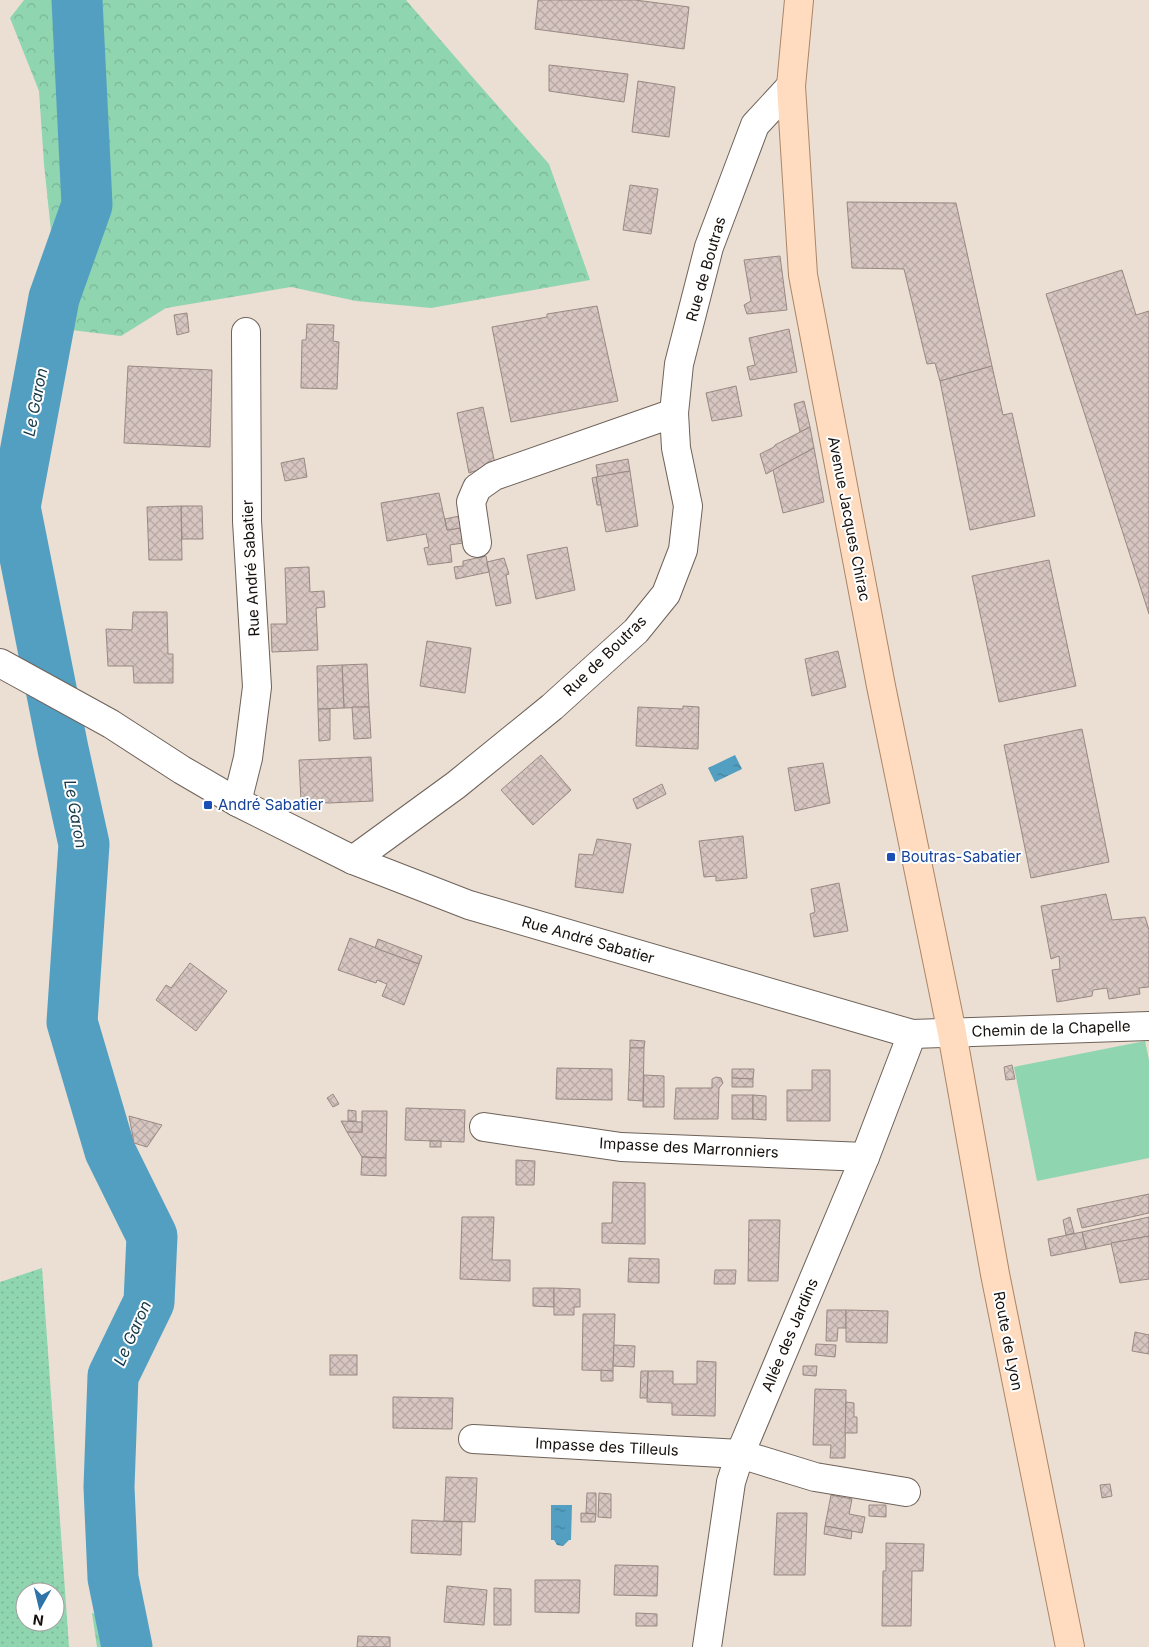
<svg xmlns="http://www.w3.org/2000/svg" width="1149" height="1647" font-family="Inter,sans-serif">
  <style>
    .grass { fill: #8fd5b0 }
    .forest { fill: url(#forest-crowns) }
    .park { fill: url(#park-dots); fill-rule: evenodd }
    .water { fill: url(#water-ripples) }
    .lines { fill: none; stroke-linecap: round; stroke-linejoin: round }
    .river { stroke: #529fc1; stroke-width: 51 }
    .building { fill: url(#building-cross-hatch); stroke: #998983 }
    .street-casing { stroke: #6e6259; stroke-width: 30 }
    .primary-casing { stroke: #ad8565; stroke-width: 30 }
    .street { stroke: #fff; stroke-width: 28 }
    .primary { stroke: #ffdcbf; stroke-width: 28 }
    .transit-dot { fill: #1a4fb4; stroke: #fff; stroke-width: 2 }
    .labels { text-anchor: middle; stroke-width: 4; stroke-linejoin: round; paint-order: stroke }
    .street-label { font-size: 15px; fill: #15100d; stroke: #fff }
    .transit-label { font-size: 15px; fill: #164399; stroke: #fff; text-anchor: start }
    .water-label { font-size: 16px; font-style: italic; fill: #163949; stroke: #fff }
  </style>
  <defs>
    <pattern id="forest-crowns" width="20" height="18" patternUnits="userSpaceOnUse" patternTransform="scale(1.25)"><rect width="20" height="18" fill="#8fd5b0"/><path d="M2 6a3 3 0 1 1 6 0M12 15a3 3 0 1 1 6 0" fill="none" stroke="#7ab696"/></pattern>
    <pattern id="park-dots" width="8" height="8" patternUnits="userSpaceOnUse" patternTransform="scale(1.25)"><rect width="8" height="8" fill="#8fd5b0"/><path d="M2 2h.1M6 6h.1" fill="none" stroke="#7ab696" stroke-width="1.8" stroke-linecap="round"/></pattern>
    <pattern id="water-ripples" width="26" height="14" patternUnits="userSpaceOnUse" patternTransform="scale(1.25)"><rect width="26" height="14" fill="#529fc1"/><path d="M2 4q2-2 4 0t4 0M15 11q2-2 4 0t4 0" fill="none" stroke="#43809b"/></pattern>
    <pattern id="building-cross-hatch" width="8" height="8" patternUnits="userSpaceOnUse" patternTransform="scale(1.25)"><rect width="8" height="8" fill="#d6c5c0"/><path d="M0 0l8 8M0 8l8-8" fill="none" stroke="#b7a8a4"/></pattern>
  </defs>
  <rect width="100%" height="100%" fill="#ebded3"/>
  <polygon class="grass" points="1145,1041 1149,1060 1149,1158 1037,1181 1014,1067"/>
  <g class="forest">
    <polygon points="24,0 406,0 475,80 549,164 590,280 431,308 356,301 291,287 166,308 121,336 29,325 51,231 44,164 39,91 10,18"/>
    <polygon points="92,1613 145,1631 149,1647 97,1647"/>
  </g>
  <path class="park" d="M42 1268 69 1647H0V1282ZM25 1592H55V1622H25Z"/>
  <g class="water">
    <polygon points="735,755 742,769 715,782 708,768"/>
    <polygon points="551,1505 572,1505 571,1540 569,1540 563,1546 557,1545 554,1540 551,1540"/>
  </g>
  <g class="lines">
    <polyline class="river" points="77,0 87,205 54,298 15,507 63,749 84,844 72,1022 110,1151 152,1236 149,1302 113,1376 109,1487 113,1578 127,1647"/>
  </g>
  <g class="building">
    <polygon points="538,0 635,0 689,7 684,49 535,29"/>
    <polygon points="549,65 628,74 624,102 549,91"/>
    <polygon points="638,81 675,87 669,137 632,132"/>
    <polygon points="630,185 658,189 651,234 623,230"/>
    <polygon points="847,202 956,203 992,366 940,381 935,363 927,364 904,269 852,268"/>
    <polygon points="780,256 787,310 747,314 744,305 751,301 744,260"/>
    <polygon points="1122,270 1136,315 1149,311 1149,614 1046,294"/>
    <polygon points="597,306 618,401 511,422 492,327 547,317 547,314"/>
    <polygon points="187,313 189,332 177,335 174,315"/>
    <polygon points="307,324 334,325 333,341 339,342 337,389 301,388 302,340 306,340"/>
    <polygon points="789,329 797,372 750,380 747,367 755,365 749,338"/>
    <polygon points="128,366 212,370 210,447 124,443"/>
    <polygon points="992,366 1003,415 1012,413 1035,516 970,530 940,381"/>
    <polygon points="736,386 742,416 712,421 706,393"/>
    <polygon points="804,401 810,427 800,432 794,404"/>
    <polygon points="483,407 495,464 469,473 457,413"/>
    <polygon points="810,427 814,448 766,474 760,454 774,447 775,445"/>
    <polygon points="814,448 824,502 783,513 773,470"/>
    <polygon points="304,458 307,477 285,481 281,463"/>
    <polygon points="628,459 630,471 598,477 596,465"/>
    <polygon points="630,471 638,526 606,532 596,477"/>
    <polygon points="596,477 601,505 597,505 592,478"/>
    <polygon points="439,493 447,530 461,528 463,543 450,545 452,562 428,565 424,548 429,547 426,534 387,541 381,503"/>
    <polygon points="181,506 202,506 203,539 182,539"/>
    <polygon points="181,506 182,560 149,560 147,507"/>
    <polygon points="459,516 461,528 447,530 445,519"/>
    <polygon points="567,547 575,590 536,599 527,555"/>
    <polygon points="486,556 489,572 456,579 454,567 463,566 463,561"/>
    <polygon points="504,558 509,574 506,575 511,603 496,606 487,562"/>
    <polygon points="1049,560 1076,686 999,702 972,576"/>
    <polygon points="309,567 310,592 324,591 325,607 316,608 318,650 272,652 271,624 287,624 285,568"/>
    <polygon points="133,612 167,612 168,654 173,654 173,683 134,683 133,666 108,666 106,629 132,630"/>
    <polygon points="427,641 471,648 465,693 420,686"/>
    <polygon points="838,651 846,687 812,696 805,659"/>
    <polygon points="367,664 369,707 344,708 342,665"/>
    <polygon points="342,665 344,708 318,709 317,666"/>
    <polygon points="683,706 699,707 698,749 636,746 638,707 683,709"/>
    <polygon points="352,707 369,707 371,738 354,739"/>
    <polygon points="318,709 330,709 330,740 319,741"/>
    <polygon points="1082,729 1109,862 1031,878 1004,745"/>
    <polygon points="541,755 571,790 533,825 501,790"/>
    <polygon points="371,757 373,801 329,803 301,801 299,760"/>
    <polygon points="823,763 830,803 795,811 788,768"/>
    <polygon points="662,784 666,794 637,809 633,799"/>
    <polygon points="743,836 747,878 716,881 716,876 704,877 699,841"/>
    <polygon points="597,839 631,844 623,893 575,887 579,854 593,855"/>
    <polygon points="839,883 848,931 814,937 810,914 815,912 811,889"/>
    <polygon points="1106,894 1112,920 1145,917 1149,930 1149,987 1139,988 1140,994 1109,999 1107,988 1093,990 1092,996 1057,1002 1052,970 1060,969 1059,956 1051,959 1041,906"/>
    <polygon points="350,938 419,964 404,1005 382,996 387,984 377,980 376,983 338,970"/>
    <polygon points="378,939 422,956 419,964 375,948"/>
    <polygon points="190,963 227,991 196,1031 156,1000 166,985 171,988"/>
    <polygon points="630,1040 645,1041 644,1048 630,1048"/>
    <polygon points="630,1048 644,1048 643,1101 628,1100"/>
    <polygon points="1012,1065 1015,1079 1006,1080 1004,1067"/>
    <polygon points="557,1068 612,1069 612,1100 556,1099"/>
    <polygon points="732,1069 754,1069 753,1079 732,1078"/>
    <polygon points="812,1070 830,1070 830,1121 787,1121 787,1090 812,1090"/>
    <polygon points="644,1075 664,1076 664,1107 643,1107"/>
    <polygon points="716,1077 721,1078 723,1083 719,1088 718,1119 674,1119 676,1088 712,1088 712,1079"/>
    <polygon points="732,1078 753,1079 753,1087 732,1087"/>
    <polygon points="333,1094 339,1104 333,1107 327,1098"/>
    <rect x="732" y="1095" width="21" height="24"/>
    <polygon points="753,1095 766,1096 766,1120 753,1119"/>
    <polygon points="406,1108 465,1110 464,1142 405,1140"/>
    <polygon points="348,1110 356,1111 356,1121 348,1121"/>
    <polygon points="362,1111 387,1111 386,1158 362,1157 347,1132 362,1132"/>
    <polygon points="129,1116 162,1125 147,1147 134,1143"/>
    <polygon points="341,1121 362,1122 362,1132 347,1132"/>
    <rect x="430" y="1141" width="11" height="6"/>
    <polygon points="362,1157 386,1158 386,1176 361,1175"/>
    <polygon points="516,1160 535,1161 534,1185 516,1185"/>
    <polygon points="613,1182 645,1183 645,1244 602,1243 602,1223 612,1223"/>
    <polygon points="1149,1194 1149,1213 1082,1228 1077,1209"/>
    <polygon points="462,1217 494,1217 492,1260 510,1260 510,1281 460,1279"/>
    <polygon points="1070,1217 1074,1233 1066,1235 1063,1220"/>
    <polygon points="1149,1217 1149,1236 1086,1249 1082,1232"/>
    <polygon points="749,1220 780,1220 778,1281 748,1281"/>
    <polygon points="1082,1232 1086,1249 1051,1256 1048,1239"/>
    <polygon points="1149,1236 1149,1279 1120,1283 1111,1243"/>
    <polygon points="629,1258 659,1259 659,1283 628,1282"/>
    <polygon points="715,1270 736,1270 735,1284 714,1284"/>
    <polygon points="533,1288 554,1288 554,1307 533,1306"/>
    <polygon points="554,1288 580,1289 580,1307 574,1307 574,1315 554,1315"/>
    <polygon points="827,1310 846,1310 846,1328 838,1328 837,1341 826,1341"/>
    <polygon points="846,1310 888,1311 887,1343 846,1342"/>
    <polygon points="583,1314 615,1314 613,1371 582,1370"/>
    <polygon points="1135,1332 1149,1335 1149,1354 1132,1351"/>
    <polygon points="816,1344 836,1345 835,1357 815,1355"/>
    <polygon points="614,1345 635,1346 634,1367 613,1366"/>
    <rect x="330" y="1355" width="27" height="20"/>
    <polygon points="697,1361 716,1362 715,1416 672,1415 672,1403 647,1402 648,1371 673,1371 673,1384 697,1384"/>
    <polygon points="803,1366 817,1366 816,1376 803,1375"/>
    <polygon points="601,1370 613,1371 613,1381 601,1381"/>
    <polygon points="641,1371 648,1371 647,1398 640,1398"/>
    <polygon points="815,1389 846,1390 845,1458 830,1458 831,1445 813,1445"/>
    <polygon points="393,1397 453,1398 452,1429 393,1428"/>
    <polygon points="846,1402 854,1403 854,1417 857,1417 857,1433 845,1433"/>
    <polygon points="446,1477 477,1478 475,1522 444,1521"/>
    <polygon points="1110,1484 1112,1496 1102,1498 1100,1485"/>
    <polygon points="587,1493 596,1493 596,1514 586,1513"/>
    <polygon points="599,1493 611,1494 611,1518 598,1517"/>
    <polygon points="831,1495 852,1499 849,1514 865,1517 862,1533 825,1526"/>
    <polygon points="869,1505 886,1505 886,1517 869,1516"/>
    <polygon points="581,1513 596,1514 595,1522 581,1522"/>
    <polygon points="777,1513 807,1513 805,1575 774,1575"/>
    <polygon points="412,1520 462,1522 461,1555 411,1553"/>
    <polygon points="825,1526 852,1531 851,1539 824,1534"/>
    <polygon points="886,1543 924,1544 923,1571 912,1571 911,1626 882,1626 883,1571 886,1571"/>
    <polygon points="615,1565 658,1566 657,1596 614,1595"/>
    <polygon points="535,1580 580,1580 579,1613 535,1612"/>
    <polygon points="447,1586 487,1590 484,1625 444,1622"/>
    <polygon points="494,1588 511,1589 511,1625 494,1625"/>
    <polygon points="636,1613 657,1614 657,1626 636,1626"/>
    <polygon points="358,1636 390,1637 390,1647 357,1647"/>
  </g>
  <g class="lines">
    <defs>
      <g id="street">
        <polyline points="477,543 471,502 477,488 494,476 674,413"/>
        <polyline points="0,663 111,724 182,770 237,802 353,860 469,905 912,1034 1149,1026"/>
        <polyline points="237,802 248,758 257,687 247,521 246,332"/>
        <polyline points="353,860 456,785 552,707 636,631 666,594 683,550 688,506 676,448 674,413 679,364 709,247 755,125 791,86"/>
        <polyline points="484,1127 621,1147 865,1157"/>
        <polyline points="473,1439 740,1454 815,1477 906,1492"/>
        <polyline points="707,1647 731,1482 740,1454 865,1157 912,1034"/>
      </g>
      <polyline id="primary" points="799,0 791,86 803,275 881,686 952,1033 995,1274 1070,1647"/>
    </defs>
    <use href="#street" class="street-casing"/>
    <use href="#primary" class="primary-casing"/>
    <use href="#street" class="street"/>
    <use href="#primary" class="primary"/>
  </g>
  <g class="transit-dot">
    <rect x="203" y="800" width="10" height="10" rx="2.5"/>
    <rect x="886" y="852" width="10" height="10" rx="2.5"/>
  </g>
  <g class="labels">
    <g class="street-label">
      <text transform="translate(706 269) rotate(-74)" y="5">Rue de Boutras</text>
      <text transform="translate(849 519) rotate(79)" y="5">Avenue Jacques Chirac</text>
      <text transform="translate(251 568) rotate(-93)" y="5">Rue André Sabatier</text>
      <text transform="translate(605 656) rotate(-44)" y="5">Rue de Boutras</text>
      <text transform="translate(588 940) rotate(16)" y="5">Rue André Sabatier</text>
      <text transform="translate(1051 1029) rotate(-2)" y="5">Chemin de la Chapelle</text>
      <text transform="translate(689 1148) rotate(3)" y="5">Impasse des Marronniers</text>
      <text transform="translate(790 1335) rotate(-67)" y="5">Allée des Jardins</text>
      <text transform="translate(1008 1341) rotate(79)" y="5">Route de Lyon</text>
      <text transform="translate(607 1447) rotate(3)" y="5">Impasse des Tilleuls</text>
    </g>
    <g class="transit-label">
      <text x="218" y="810">André Sabatier</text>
      <text x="901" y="862">Boutras-Sabatier</text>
    </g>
    <g class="water-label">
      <text transform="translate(35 402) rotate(-79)" y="6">Le Garon</text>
      <text transform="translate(76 814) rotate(80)" y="6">Le Garon</text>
      <text transform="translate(132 1333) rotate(-66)" y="6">Le Garon</text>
    </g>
  </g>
  <g transform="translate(40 1607) rotate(188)"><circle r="24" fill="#ffffff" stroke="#a19f9e"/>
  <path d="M0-4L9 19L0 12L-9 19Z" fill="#2f74a9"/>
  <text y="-8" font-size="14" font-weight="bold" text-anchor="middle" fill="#15100d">N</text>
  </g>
</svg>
